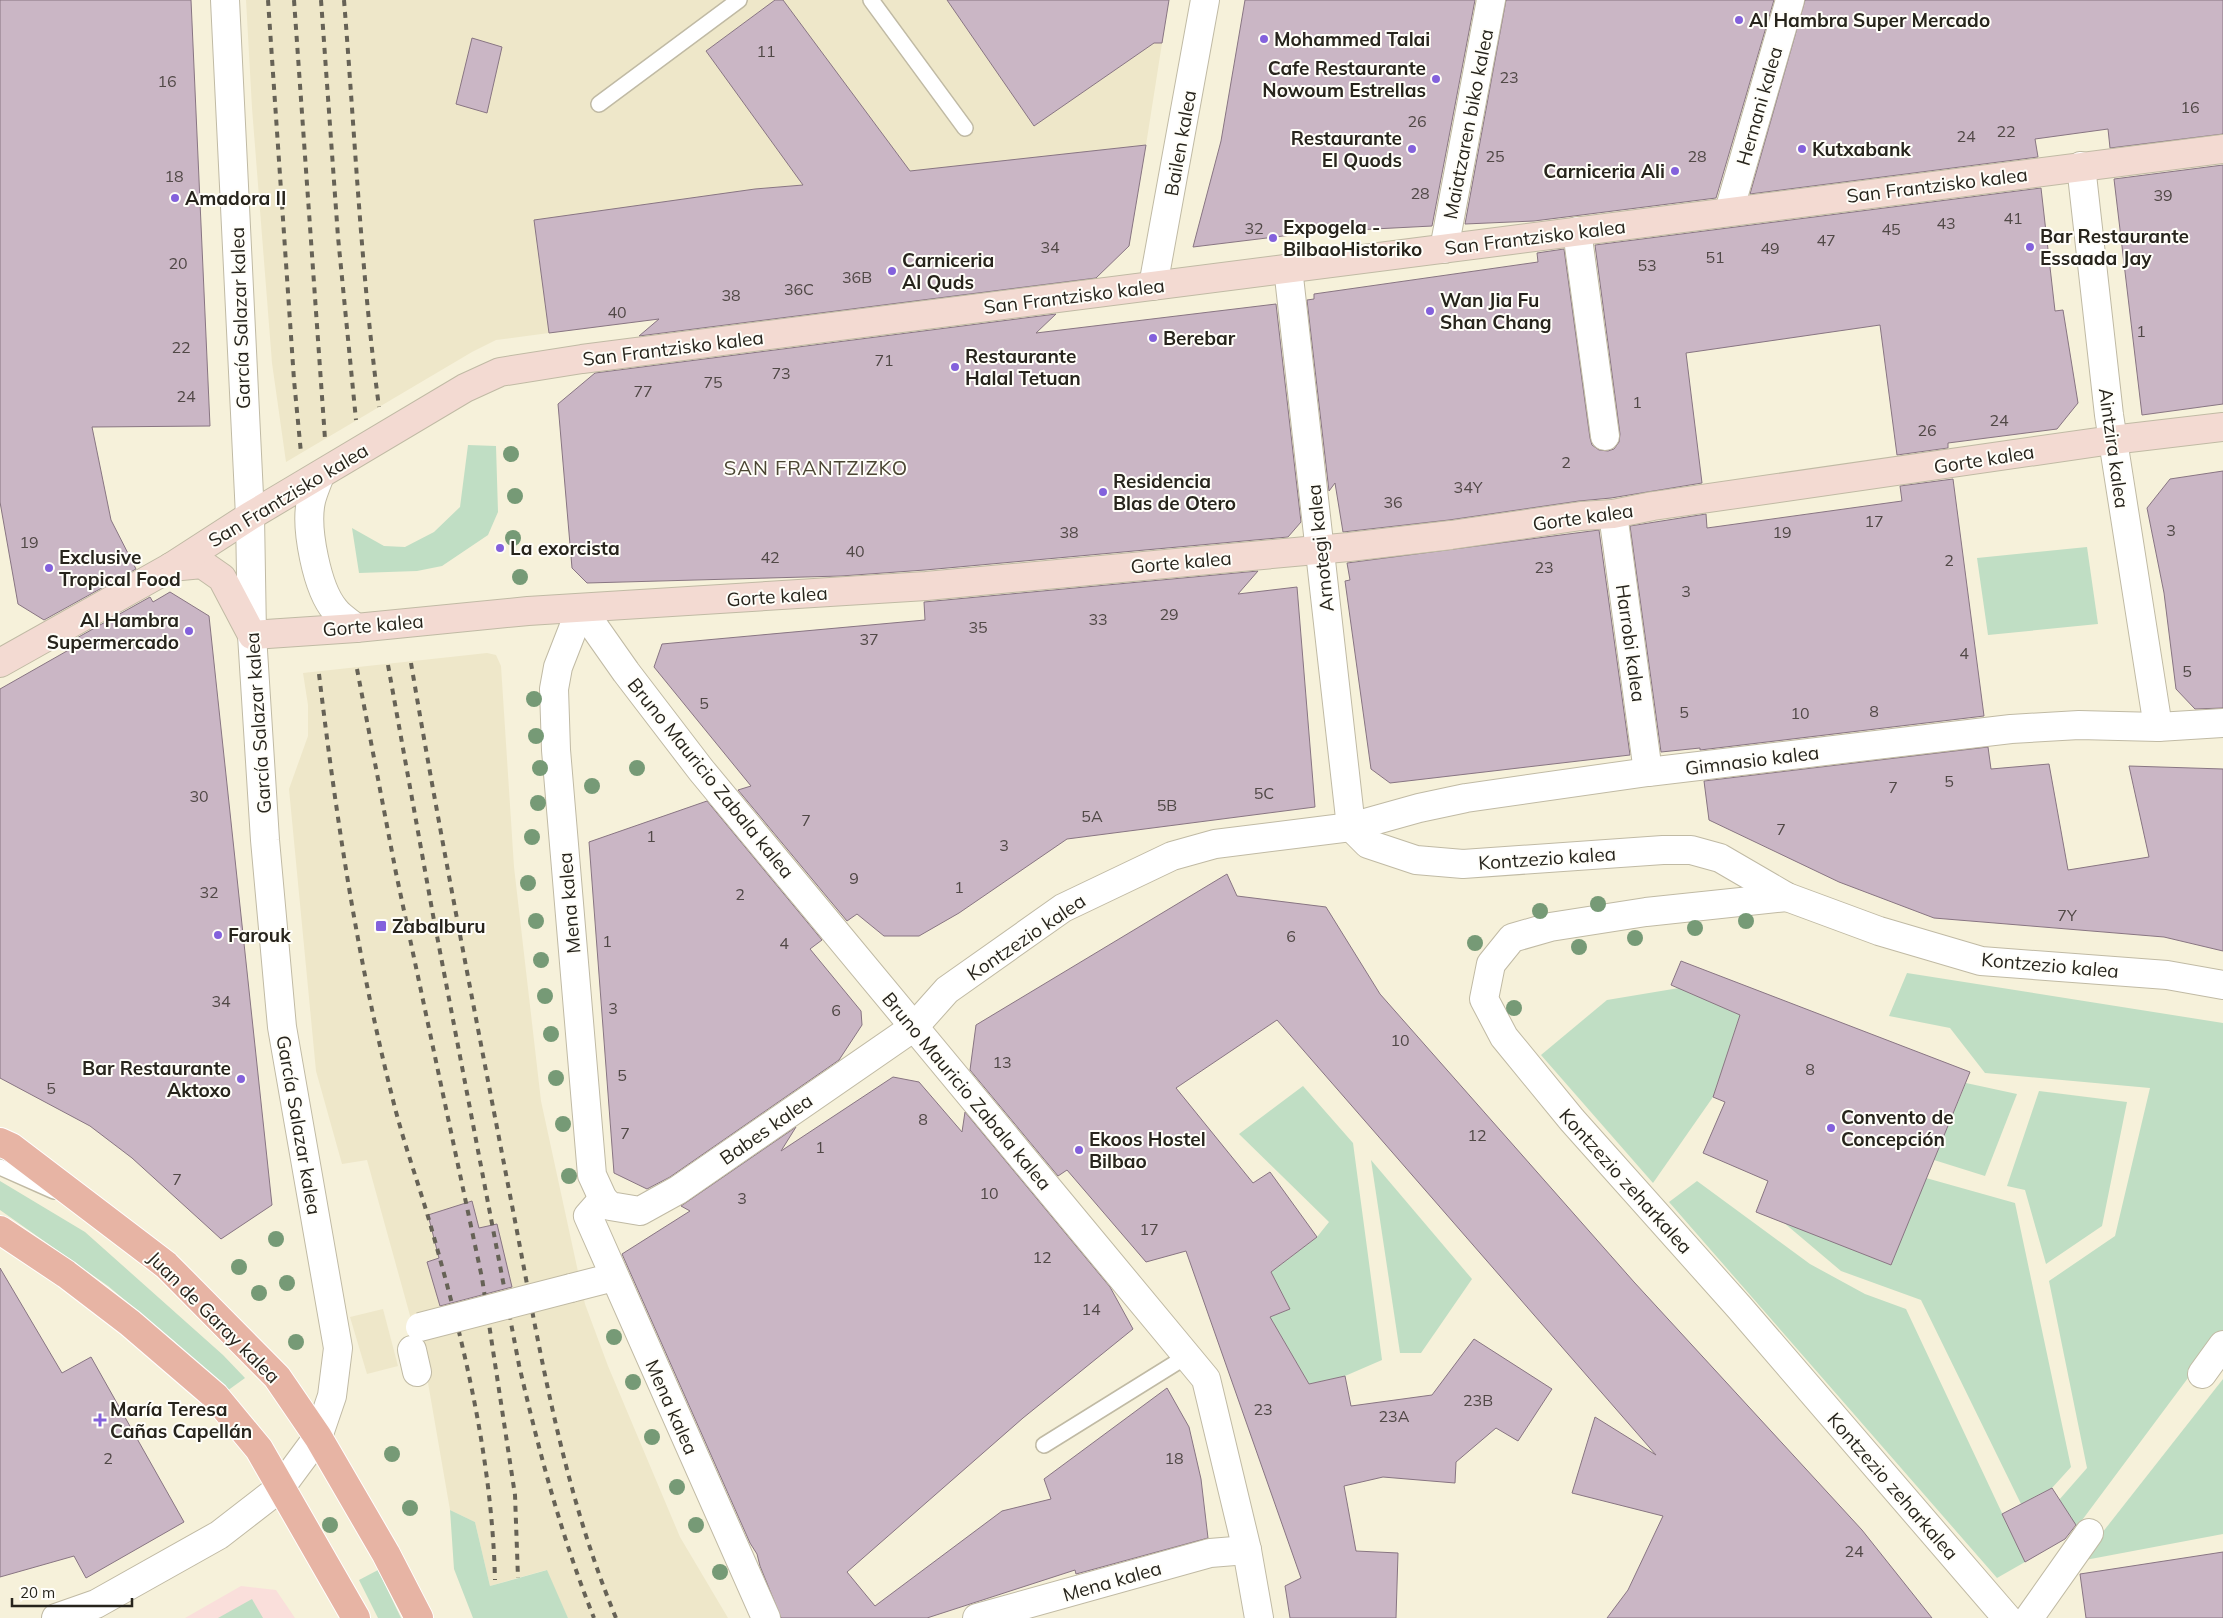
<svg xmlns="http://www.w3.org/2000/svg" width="2223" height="1618" font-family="Mulish,sans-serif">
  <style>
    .built { fill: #eee7c9 }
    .education { fill: #fadfdb }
    .green { fill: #c0dec4 }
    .building { fill: #cab6c5; stroke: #887582 }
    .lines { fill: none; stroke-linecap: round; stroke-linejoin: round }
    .lane-casing { stroke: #c0baa4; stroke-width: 18 }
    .street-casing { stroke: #c0baa4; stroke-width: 30 }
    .secondary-casing { stroke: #c0baa4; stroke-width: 30 }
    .primary-casing { stroke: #fff; stroke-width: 30 }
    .lane { stroke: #fff; stroke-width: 15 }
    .street { stroke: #fff; stroke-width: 28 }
    .secondary { stroke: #f3dad2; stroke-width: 28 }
    .primary { stroke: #e7b4a4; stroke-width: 28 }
    .rail { stroke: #666256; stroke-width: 4; stroke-dasharray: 6 6; stroke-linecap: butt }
    .street-bridge-casing { stroke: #c0baa4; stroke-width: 30; stroke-linecap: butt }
    .street-bridge { stroke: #fff; stroke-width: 28 }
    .tree { fill: #769a76 }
    .poi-dot { fill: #8361dc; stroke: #fffef9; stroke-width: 2 }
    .labels { text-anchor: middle; stroke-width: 4; stroke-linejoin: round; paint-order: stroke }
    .number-label { font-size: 16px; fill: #504846 }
    .poi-label { font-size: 19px; font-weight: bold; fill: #27241c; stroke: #fffef9; text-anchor: start }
    .street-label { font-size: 19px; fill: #27241c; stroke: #fffef9 }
    .neighbourhood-label { font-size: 20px; letter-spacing: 1px; fill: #4a4532; stroke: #fffef9 }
  </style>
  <rect width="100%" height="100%" fill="#f6f1da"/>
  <g class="built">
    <polygon points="246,0 775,0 706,51 803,185 755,189 534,220 549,333 496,340 472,352 286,462 272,363 252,108"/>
    <polygon points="783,0 947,0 1034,126 1163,37 1146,145 910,171"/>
    <polygon points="487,653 496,655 501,666 514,867 541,1101 585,1304 608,1366 680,1537 728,1618 568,1618 546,1570 490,1586 475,1522 450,1510 427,1377 367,1160 342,1164 316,1071 289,789 308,736 308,705 303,673"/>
    <polygon points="383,1309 398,1366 367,1374 350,1317"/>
  </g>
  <polygon class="education" points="241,1586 276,1590 295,1618 185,1618"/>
  <g class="green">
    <polygon points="468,445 496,446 498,512 488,535 442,566 417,571 359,573 352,528 384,546 405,547 434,532 460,507"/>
    <polygon points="2087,547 2098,624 1988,635 1977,558"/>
    <polygon points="1907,973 2223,1023 2223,1331 2077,1527 2059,1500 2087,1468 2049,1281 2115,1236 2150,1088 1985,1073 1950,1028 1889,1016"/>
    <polygon points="1679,988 1740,1015 1713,1097 1653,1183 1541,1055 1607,1000"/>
    <polygon points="1966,1083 2017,1094 1985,1176 1934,1160"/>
    <polygon points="1303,1086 1353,1143 1382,1360 1345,1376 1309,1384 1270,1317 1290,1309 1271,1272 1317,1237 1329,1222 1239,1134"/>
    <polygon points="2039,1091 2127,1102 2102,1226 2046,1264 2025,1190 2007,1186"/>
    <polygon points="1371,1160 1472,1279 1421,1353 1400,1353"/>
    <polygon points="1926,1178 2015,1203 2071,1467 2052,1488 2021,1504 1921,1300 1841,1271 1783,1222 1891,1265"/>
    <polygon points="0,1181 85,1232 223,1355 245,1378 227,1391 174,1341 108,1286 0,1210"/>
    <polygon points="1697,1181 1810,1264 1865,1294 1906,1309 2025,1562 1997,1578 1669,1202"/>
    <polygon points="2223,1379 2223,1534 2080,1561"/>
    <polygon points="450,1510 475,1522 490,1586 547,1570 568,1618 473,1618 454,1569"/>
    <polygon points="378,1570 401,1618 378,1618 359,1580"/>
    <polygon points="252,1599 263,1618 218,1618"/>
  </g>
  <g class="building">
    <polygon points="0,0 191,0 210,426 92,427 111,520 136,569 44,620 18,604 0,502"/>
    <polygon points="775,0 783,0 910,171 1146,145 1129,246 1096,278 639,336 659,319 549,333 534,220 755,189 803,185 706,51"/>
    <polygon points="947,0 1169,0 1162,43 1154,43 1034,126"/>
    <polygon points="1245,0 1475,0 1432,226 1316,232 1193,247 1221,141"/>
    <polygon points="1506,0 1774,0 1716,198 1534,221 1465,224"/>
    <polygon points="1805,0 2223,0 2223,134 2110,148 2108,129 2035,139 2038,157 1750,194"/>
    <polygon points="472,38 502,47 487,113 456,104"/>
    <polygon points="2223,165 2223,404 2142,415 2114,179"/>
    <polygon points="2041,188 2055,311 2063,310 2078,403 2057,429 1948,443 1948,448 1897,455 1880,325 1686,353 1702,483 1611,498 1579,501 1449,520 1343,532 1335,483 1329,491 1307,300 1314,299 1314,294 1538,262 1537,253 1564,249 1590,438 1592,445 1599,450 1608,451 1614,449 1619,442 1620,434 1595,245"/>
    <polygon points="1276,304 1301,522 1288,537 925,570 841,576 587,583 572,568 558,404 595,373 1056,314 1036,333"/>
    <polygon points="2223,471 2223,708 2195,709 2176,689 2164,593 2147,508 2170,479"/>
    <polygon points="1953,479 1984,716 1700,750 1700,748 1661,752 1630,526 1706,514 1707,528 1902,501 1900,486"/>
    <polygon points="1599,530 1630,755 1390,783 1371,769 1345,581 1350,580 1347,563"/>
    <polygon points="1258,571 1238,594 1297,587 1315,807 1067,839 959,913 919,936 884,936 857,914 847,921 738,790 751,786 654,667 662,644 925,620 924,602"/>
    <polygon points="170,592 209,616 272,1205 221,1239 132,1158 90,1126 0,1078 0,689 81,643 75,639 150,597 153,602"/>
    <polygon points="1988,747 1991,769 2049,764 2068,870 2149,857 2129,766 2223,769 2223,951 2164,937 1934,918 1839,882 1709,820 1704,781"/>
    <polygon points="707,801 822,940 810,949 861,1011 862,1025 839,1060 670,1177 647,1189 614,1173 589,842"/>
    <polygon points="1227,874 1237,896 1326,907 1380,994 1634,1282 1862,1530 1932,1618 1607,1618 1628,1590 1663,1516 1572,1493 1595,1417 1656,1455 1277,1020 1176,1088 1253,1183 1270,1172 1317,1237 1271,1272 1290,1309 1270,1317 1309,1384 1345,1376 1351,1406 1432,1395 1474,1339 1552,1389 1518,1441 1496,1428 1456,1462 1455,1483 1383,1477 1344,1486 1356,1551 1398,1553 1396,1618 1290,1618 1285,1586 1301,1578 1186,1251 1146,1262 1067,1170 1058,1176 970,1070 976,1025"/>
    <polygon points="1681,961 1970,1072 1891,1265 1756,1212 1768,1181 1703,1153 1725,1102 1713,1097 1740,1015 1671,985"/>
    <polygon points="893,1077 919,1082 962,1132 965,1112 1110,1287 1133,1329 1023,1418 847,1572 875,1606 1002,1511 1051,1499 1044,1479 1167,1388 1189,1427 1201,1479 1208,1538 1076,1574 1075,1570 927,1618 781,1618 760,1566 757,1554 750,1543 622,1254 690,1211 681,1206 796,1127 781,1151"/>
    <polygon points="472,1201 479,1228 497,1224 512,1287 440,1306 427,1262 439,1258 428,1215"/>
    <polygon points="0,1268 62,1373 91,1357 184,1522 86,1578 74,1556 0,1577"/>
    <polygon points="2052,1488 2076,1525 2065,1539 2025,1562 2002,1514"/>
    <polygon points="2223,1552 2223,1618 2086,1618 2080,1574"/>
  </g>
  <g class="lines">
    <defs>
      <g id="lane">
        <polyline points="871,0 965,128"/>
        <polyline points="599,104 739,0"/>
        <polyline points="0,1167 54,1191"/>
        <polyline points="1044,1445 1187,1356"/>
      </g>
      <g id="street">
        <polyline points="2081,166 2109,415 2158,727"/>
        <polyline points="1729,211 1790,0"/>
        <polyline points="1577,231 1605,436"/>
        <polyline points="1444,249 1491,0"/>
        <polyline points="1288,268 1351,827"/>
        <polyline points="1153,286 1205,0"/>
        <path d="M320 475C317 484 313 492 311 501 305 528 317 589 335 610 340 617 349 622 356 628"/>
        <polyline points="1613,514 1648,772"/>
        <polyline points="581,608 558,667 554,689 556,750 592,1175 603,1199 610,1206 640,1211 678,1190 914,1027 947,990 1063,908 1172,856 1215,844 1351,827 1419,808 1466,798 1648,772 2011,729 2079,725 2158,727 2223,723"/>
        <polyline points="581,608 626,672 701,770 1206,1379 1247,1550 1259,1618"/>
        <polyline points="1351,827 1368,844 1416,860 1463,864 1663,850 1691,850 1720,858 1787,897 1879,931 1981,961 2167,975 2223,985"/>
        <polyline points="1787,897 1646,912 1550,927 1512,938 1491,964 1484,999 1504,1037 1572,1120 1739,1307 2007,1618"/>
        <polyline points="603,1199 588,1216 766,1618"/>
        <polyline points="571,1288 614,1277"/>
        <polyline points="412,1350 417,1372"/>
        <polyline points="2202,1374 2223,1345"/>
        <polyline points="56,1618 96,1604 219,1535 281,1487 318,1437 332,1396 338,1348 282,1027 265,840 252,635 250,516 225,0"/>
        <polyline points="977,1618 1210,1553 1247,1550"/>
        <polyline points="2029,1618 2089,1533"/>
      </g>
      <g id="secondary">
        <polyline points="171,567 202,564 222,578 252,635 356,628 528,611 926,586 1349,547 1451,535 1581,516 1613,514 1653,506 2112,440 2223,427"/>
        <polyline points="0,663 171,567 250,516 465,388 500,372 582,359 2223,149"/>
      </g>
      <g id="primary">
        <polyline points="0,1142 11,1147 166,1265 277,1377 318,1437 386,1554 419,1618"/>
        <polyline points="0,1230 66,1274 130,1323 215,1396 259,1449 356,1618"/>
      </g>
    </defs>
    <use href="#lane" class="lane-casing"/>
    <use href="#street" class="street-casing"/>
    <use href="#secondary" class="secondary-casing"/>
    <use href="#primary" class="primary-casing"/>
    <use href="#lane" class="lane"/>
    <use href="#street" class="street"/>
    <use href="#secondary" class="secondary"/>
    <use href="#primary" class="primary"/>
    <g class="rail">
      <polyline points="268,0 294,380 301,453"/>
      <polyline points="294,0 325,439"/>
      <polyline points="321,0 338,237 356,420"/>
      <path d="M344 0C355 136 361 272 379 407"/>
      <path d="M411 663C441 841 476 1018 510 1195 538 1338 560 1483 616 1618"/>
      <path d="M388 665 433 915 519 1365C539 1451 561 1536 594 1618"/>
      <polyline points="357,669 396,873 482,1278 515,1495 518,1578"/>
      <path d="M319 674C336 816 357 957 392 1096 402 1138 417 1179 429 1220 463 1338 492 1457 495 1580"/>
    </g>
    <defs>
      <polyline id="street-bridge" points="420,1327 571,1288"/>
    </defs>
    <use href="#street-bridge" class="street-bridge-casing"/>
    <use href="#street-bridge" class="street-bridge"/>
  </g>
  <g class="tree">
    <circle cx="511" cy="454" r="8"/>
    <circle cx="515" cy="496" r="8"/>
    <circle cx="513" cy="538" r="8"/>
    <circle cx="520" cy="577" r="8"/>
    <circle cx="534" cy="699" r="8"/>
    <circle cx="536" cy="736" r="8"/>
    <circle cx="540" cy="768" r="8"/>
    <circle cx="637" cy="768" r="8"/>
    <circle cx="592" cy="786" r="8"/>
    <circle cx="538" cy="803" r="8"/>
    <circle cx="532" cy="837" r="8"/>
    <circle cx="528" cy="883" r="8"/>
    <circle cx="1598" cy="904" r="8"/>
    <circle cx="1540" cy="911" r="8"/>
    <circle cx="536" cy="921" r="8"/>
    <circle cx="1746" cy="921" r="8"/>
    <circle cx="1695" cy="928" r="8"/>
    <circle cx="1635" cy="938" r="8"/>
    <circle cx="1475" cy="943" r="8"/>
    <circle cx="1579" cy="947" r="8"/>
    <circle cx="541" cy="960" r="8"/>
    <circle cx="545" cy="996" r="8"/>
    <circle cx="1514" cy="1008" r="8"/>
    <circle cx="551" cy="1034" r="8"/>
    <circle cx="556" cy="1078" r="8"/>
    <circle cx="563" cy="1124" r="8"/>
    <circle cx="569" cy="1176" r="8"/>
    <circle cx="276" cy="1239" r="8"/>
    <circle cx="239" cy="1267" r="8"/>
    <circle cx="287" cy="1283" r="8"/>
    <circle cx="259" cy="1293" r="8"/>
    <circle cx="614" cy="1337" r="8"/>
    <circle cx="296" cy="1342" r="8"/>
    <circle cx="633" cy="1382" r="8"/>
    <circle cx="652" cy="1437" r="8"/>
    <circle cx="392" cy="1454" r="8"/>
    <circle cx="677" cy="1487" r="8"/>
    <circle cx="410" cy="1508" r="8"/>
    <circle cx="330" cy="1525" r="8"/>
    <circle cx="696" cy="1525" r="8"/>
    <circle cx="720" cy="1572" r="8"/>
  </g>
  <g class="poi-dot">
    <circle cx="1739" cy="20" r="5"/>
    <circle cx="1264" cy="39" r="5"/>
    <circle cx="1436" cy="79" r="5"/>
    <circle cx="1412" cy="149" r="5"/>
    <circle cx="1802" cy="149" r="5"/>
    <circle cx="1675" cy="171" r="5"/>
    <circle cx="175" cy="198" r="5"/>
    <circle cx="1273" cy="238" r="5"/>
    <circle cx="2030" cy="247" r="5"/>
    <circle cx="892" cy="271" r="5"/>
    <circle cx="1430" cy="311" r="5"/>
    <circle cx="1153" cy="338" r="5"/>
    <circle cx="955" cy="367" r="5"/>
    <circle cx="1103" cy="492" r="5"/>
    <circle cx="500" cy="548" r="5"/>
    <circle cx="49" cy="568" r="5"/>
    <circle cx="189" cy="631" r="5"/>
    <rect x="375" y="920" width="12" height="12" rx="2.5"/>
    <circle cx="218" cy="935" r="5"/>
    <circle cx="241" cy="1079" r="5"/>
    <circle cx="1831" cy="1128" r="5"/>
    <circle cx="1079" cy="1150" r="5"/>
    <path d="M97.5 1412.5h5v5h5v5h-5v5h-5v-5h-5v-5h5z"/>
  </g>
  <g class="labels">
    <g class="number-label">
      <text x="766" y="57">11</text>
      <text x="1509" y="83">23</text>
      <text x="167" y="87">16</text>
      <text x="2190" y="113">16</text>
      <text x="1417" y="127">26</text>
      <text x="2006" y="137">22</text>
      <text x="1966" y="142">24</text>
      <text x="1495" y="162">25</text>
      <text x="1697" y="162">28</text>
      <text x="174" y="182">18</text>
      <text x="1420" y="199">28</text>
      <text x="2163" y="201">39</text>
      <text x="2013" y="224">41</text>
      <text x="1946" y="229">43</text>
      <text x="1254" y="234">32</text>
      <text x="1891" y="235">45</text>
      <text x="1826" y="246">47</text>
      <text x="1050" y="253">34</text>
      <text x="1770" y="254">49</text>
      <text x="1715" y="263">51</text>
      <text x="178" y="269">20</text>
      <text x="1647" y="271">53</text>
      <text x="857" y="283">36B</text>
      <text x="799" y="295">36C</text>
      <text x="731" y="301">38</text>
      <text x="617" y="318">40</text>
      <text x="2141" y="337">1</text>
      <text x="181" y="353">22</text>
      <text x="884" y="366">71</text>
      <text x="781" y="379">73</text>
      <text x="713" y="388">75</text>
      <text x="643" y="397">77</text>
      <text x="186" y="402">24</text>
      <text x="1637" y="408">1</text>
      <text x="1999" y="426">24</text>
      <text x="1927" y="436">26</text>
      <text x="1566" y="468">2</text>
      <text x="1468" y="493">34Y</text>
      <text x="1393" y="508">36</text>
      <text x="1874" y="527">17</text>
      <text x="2171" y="536">3</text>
      <text x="1069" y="538">38</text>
      <text x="1782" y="538">19</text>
      <text x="29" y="548">19</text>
      <text x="855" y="557">40</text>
      <text x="770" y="563">42</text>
      <text x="1949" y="566">2</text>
      <text x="1544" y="573">23</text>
      <text x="1686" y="597">3</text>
      <text x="1169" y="620">29</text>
      <text x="1098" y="625">33</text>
      <text x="978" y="633">35</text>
      <text x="869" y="645">37</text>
      <text x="1964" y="659">4</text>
      <text x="2187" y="677">5</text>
      <text x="704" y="709">5</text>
      <text x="1874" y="717">8</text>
      <text x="1684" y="718">5</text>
      <text x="1800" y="719">10</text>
      <text x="1949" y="787">5</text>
      <text x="1893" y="793">7</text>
      <text x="1264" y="799">5C</text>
      <text x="199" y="802">30</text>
      <text x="1167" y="811">5B</text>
      <text x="1092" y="822">5A</text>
      <text x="806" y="826">7</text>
      <text x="1781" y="835">7</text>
      <text x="651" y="842">1</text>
      <text x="1004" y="851">3</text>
      <text x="854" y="884">9</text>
      <text x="959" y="893">1</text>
      <text x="209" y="898">32</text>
      <text x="740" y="900">2</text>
      <text x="2067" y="921">7Y</text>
      <text x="1291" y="942">6</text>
      <text x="607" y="947">1</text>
      <text x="784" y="949">4</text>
      <text x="221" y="1007">34</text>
      <text x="613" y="1014">3</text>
      <text x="836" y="1016">6</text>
      <text x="1400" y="1046">10</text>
      <text x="1002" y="1068">13</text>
      <text x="1810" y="1075">8</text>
      <text x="622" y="1081">5</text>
      <text x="51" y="1094">5</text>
      <text x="923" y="1125">8</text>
      <text x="625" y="1139">7</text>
      <text x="1477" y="1141">12</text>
      <text x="820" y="1153">1</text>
      <text x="177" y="1185">7</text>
      <text x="989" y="1199">10</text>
      <text x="742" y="1204">3</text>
      <text x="1149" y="1235">17</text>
      <text x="1042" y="1263">12</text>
      <text x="1091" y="1315">14</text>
      <text x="1478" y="1406">23B</text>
      <text x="1263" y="1415">23</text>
      <text x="1394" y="1422">23A</text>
      <text x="108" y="1464">2</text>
      <text x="1174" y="1464">18</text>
      <text x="1854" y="1557">24</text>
    </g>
    <g class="poi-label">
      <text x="1749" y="27">Al Hambra Super Mercado</text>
      <text x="1274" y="46">Mohammed Talai</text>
      <text x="1426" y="75" text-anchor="end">Cafe Restaurante<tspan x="1426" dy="22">Nowoum Estrellas</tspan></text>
      <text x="1402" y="145" text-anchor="end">Restaurante<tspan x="1402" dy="22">El Quods</tspan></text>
      <text x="1812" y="156">Kutxabank</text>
      <text x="1665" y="178" text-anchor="end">Carniceria Ali</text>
      <text x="185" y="205">Amadora II</text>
      <text x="1283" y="234">Expogela -<tspan x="1283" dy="22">BilbaoHistoriko</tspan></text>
      <text x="2040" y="243">Bar Restaurante<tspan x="2040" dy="22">Essaada Jay</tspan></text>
      <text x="902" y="267">Carniceria<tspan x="902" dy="22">Al Quds</tspan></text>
      <text x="1440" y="307">Wan Jia Fu<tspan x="1440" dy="22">Shan Chang</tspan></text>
      <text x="1163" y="345">Berebar</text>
      <text x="965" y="363">Restaurante<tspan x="965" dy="22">Halal Tetuan</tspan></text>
      <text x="1113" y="488">Residencia<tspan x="1113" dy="22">Blas de Otero</tspan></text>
      <text x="510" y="555">La exorcista</text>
      <text x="59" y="564">Exclusive<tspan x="59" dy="22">Tropical Food</tspan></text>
      <text x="179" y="627" text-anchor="end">Al Hambra<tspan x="179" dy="22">Supermercado</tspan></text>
      <text x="392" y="933">Zabalburu</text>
      <text x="228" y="942">Farouk</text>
      <text x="231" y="1075" text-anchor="end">Bar Restaurante<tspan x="231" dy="22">Aktoxo</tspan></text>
      <text x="1841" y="1124">Convento de<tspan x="1841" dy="22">Concepción</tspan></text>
      <text x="1089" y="1146">Ekoos Hostel<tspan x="1089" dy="22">Bilbao</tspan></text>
      <text x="110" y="1416">María Teresa<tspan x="110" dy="22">Cañas Capellán</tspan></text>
    </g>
    <g class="street-label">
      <text transform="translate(1759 106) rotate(-74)" y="7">Hernani kalea</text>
      <text transform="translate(1468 124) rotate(-79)" y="7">Maiatzaren biko kalea</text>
      <text transform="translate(1180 143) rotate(-80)" y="7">Bailen kalea</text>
      <text transform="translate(1937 185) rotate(-7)" y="7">San Frantzisko kalea</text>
      <text transform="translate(1535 237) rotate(-7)" y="7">San Frantzisko kalea</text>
      <text transform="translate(1074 296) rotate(-7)" y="7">San Frantzisko kalea</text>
      <text transform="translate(240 318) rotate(-92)" y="7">García Salazar kalea</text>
      <text transform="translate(673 348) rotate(-7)" y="7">San Frantzisko kalea</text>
      <text transform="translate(2114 448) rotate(82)" y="7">Aintzira kalea</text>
      <text transform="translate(1984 459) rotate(-9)" y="7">Gorte kalea</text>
      <text transform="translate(288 495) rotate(-31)" y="7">San Frantzisko kalea</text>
      <text transform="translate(1583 517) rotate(-8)" y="7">Gorte kalea</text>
      <text transform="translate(1320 548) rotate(-96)" y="7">Arnotegi kalea</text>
      <text transform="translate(1181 562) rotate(-5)" y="7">Gorte kalea</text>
      <text transform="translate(777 596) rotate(-4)" y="7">Gorte kalea</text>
      <text transform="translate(373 625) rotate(-5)" y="7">Gorte kalea</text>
      <text transform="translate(1631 643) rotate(82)" y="7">Harrobi kalea</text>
      <text transform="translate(258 723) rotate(-94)" y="7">García Salazar kalea</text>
      <text transform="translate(1752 760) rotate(-7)" y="7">Gimnasio kalea</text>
      <text transform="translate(711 778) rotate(51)" y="7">Bruno Mauricio Zabala kalea</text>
      <text transform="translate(1547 858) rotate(-4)" y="7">Kontzezio kalea</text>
      <text transform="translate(569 903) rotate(-95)" y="7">Mena kalea</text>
      <text transform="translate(1026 937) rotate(-34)" y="7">Kontzezio kalea</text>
      <text transform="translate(2050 965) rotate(5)" y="7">Kontzezio kalea</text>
      <text transform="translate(967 1091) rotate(50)" y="7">Bruno Mauricio Zabala kalea</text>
      <text transform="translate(299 1125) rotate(80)" y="7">García Salazar kalea</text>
      <text transform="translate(766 1129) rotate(-35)" y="7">Babes kalea</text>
      <text transform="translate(1626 1181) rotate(48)" y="7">Kontzezio zeharkalea</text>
      <text transform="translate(214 1317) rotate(45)" y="7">Juan de Garay kalea</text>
      <text transform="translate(672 1407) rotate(66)" y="7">Mena kalea</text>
      <text transform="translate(1893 1486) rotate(49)" y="7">Kontzezio zeharkalea</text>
      <text transform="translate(1112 1581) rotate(-16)" y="7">Mena kalea</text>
    </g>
    <g class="neighbourhood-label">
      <text x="816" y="475">SAN FRANTZIZKO</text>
    </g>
  </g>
  <path d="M12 1598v8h120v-8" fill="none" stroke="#27241c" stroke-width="2.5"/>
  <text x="20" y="1598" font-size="15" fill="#27241c" stroke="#fffef9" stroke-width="4" paint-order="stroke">20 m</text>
</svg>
